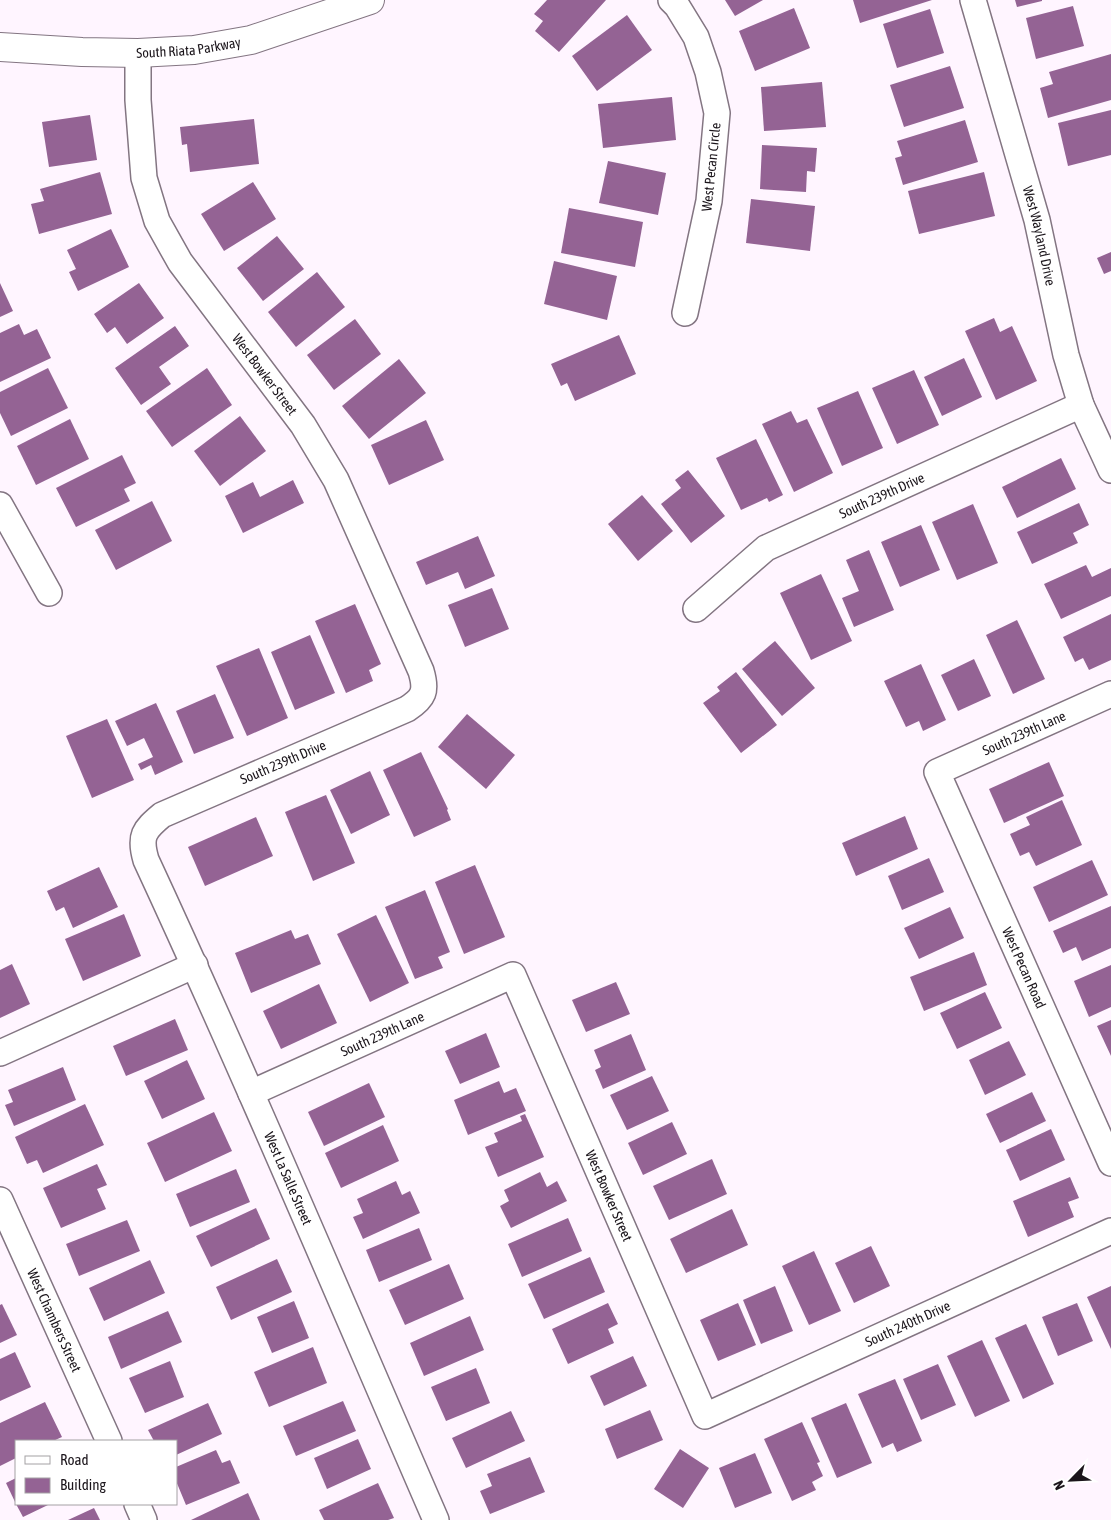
<svg xmlns="http://www.w3.org/2000/svg" width="1111" height="1520" font-family="'Asap Condensed',sans-serif">
  <style>
    .building { fill: #946394 }
    .lines { fill: none; stroke-linecap: round; stroke-linejoin: round }
    .street-casing { stroke: #837582; stroke-width: 28 }
    .secondary-casing { stroke: #837582; stroke-width: 30 }
    .street { stroke: #fff; stroke-width: 25 }
    .secondary { stroke: #fff; stroke-width: 28 }
    .labels { text-anchor: middle; stroke-width: 4; stroke-linejoin: round; paint-order: stroke }
    .street-label { font-size: 14px; fill: #1b151b; stroke: #fff }
  </style>
  <rect width="100%" height="100%" fill="#fff5ff"/>
  <g class="building">
    <polygon points="547,0 606,0 559,52 535,31 543,21 534,14"/>
    <polygon points="725,0 763,0 735,16"/>
    <polygon points="853,0 932,0 860,23"/>
    <polygon points="1015,0 1042,0 1042,1 1017,7"/>
    <polygon points="1073,6 1084,46 1036,59 1026,18"/>
    <polygon points="794,8 810,48 755,71 739,31"/>
    <polygon points="930,9 944,53 897,68 883,24"/>
    <polygon points="627,15 652,50 597,91 572,56"/>
    <polygon points="1111,54 1111,100 1048,118 1040,88 1053,84 1049,72"/>
    <polygon points="950,66 964,108 904,127 890,85"/>
    <polygon points="822,82 826,127 764,131 761,87"/>
    <polygon points="672,97 676,140 603,148 598,104"/>
    <polygon points="1111,110 1111,155 1068,166 1058,123"/>
    <polygon points="90,115 97,160 49,167 42,122"/>
    <polygon points="254,119 259,164 190,172 187,144 182,145 180,127"/>
    <polygon points="965,120 978,162 903,185 895,158 902,156 897,141"/>
    <polygon points="762,145 817,148 815,172 807,171 806,192 760,189"/>
    <polygon points="608,161 666,173 658,215 599,203"/>
    <polygon points="100,172 112,214 39,234 31,204 44,201 40,189"/>
    <polygon points="984,172 995,216 919,234 908,191"/>
    <polygon points="253,182 276,219 224,251 201,214"/>
    <polygon points="751,199 815,206 810,251 746,243"/>
    <polygon points="569,208 643,222 635,267 561,253"/>
    <polygon points="111,229 129,267 78,291 69,272 76,269 67,250"/>
    <polygon points="277,236 304,269 263,301 237,268"/>
    <polygon points="1111,252 1111,271 1104,274 1097,258"/>
    <polygon points="554,261 617,276 607,320 544,304"/>
    <polygon points="317,272 345,307 296,347 268,312"/>
    <polygon points="0,283 13,311 0,317"/>
    <polygon points="139,283 164,318 127,344 115,327 107,333 94,314"/>
    <polygon points="994,318 1000,332 1012,326 1037,381 996,400 965,331"/>
    <polygon points="355,319 381,354 334,390 307,355"/>
    <polygon points="19,324 24,335 37,329 51,358 0,382 0,333"/>
    <polygon points="175,326 189,346 159,367 171,384 141,405 115,368"/>
    <polygon points="619,335 636,374 575,401 567,383 561,386 551,364"/>
    <polygon points="964,358 982,397 942,416 924,377"/>
    <polygon points="399,359 426,393 369,439 342,406"/>
    <polygon points="48,368 68,408 11,436 0,413 0,392"/>
    <polygon points="207,368 232,405 172,447 146,411"/>
    <polygon points="914,370 939,425 897,444 872,388"/>
    <polygon points="858,391 883,448 842,466 817,408"/>
    <polygon points="791,411 797,423 807,419 833,473 794,492 762,424"/>
    <polygon points="240,416 266,451 220,486 194,451"/>
    <polygon points="70,419 89,459 36,485 17,446"/>
    <polygon points="426,420 444,460 389,485 371,445"/>
    <polygon points="756,439 783,495 769,502 767,498 741,510 716,458"/>
    <polygon points="122,455 136,483 124,489 130,501 76,527 56,488"/>
    <polygon points="1061,458 1076,489 1017,518 1002,487"/>
    <polygon points="688,470 725,516 691,543 661,504 681,488 675,480"/>
    <polygon points="293,480 304,503 243,533 225,496 253,482 260,497"/>
    <polygon points="642,495 673,531 638,561 608,524"/>
    <polygon points="152,501 172,541 116,570 95,530"/>
    <polygon points="1079,503 1089,525 1073,533 1078,543 1032,564 1017,532"/>
    <polygon points="973,504 998,563 957,580 932,522"/>
    <polygon points="921,525 940,570 900,587 881,542"/>
    <polygon points="478,536 495,576 465,589 458,572 426,585 416,562"/>
    <polygon points="869,550 894,610 854,627 842,598 859,591 846,560"/>
    <polygon points="1086,565 1092,577 1111,568 1111,596 1061,619 1044,584"/>
    <polygon points="821,574 852,641 811,660 780,593"/>
    <polygon points="492,588 509,629 465,647 448,605"/>
    <polygon points="355,604 381,664 369,670 373,681 346,693 315,621"/>
    <polygon points="1111,614 1111,660 1089,670 1083,658 1075,662 1063,637"/>
    <polygon points="1017,620 1045,679 1013,694 986,635"/>
    <polygon points="310,635 335,693 295,710 271,652"/>
    <polygon points="775,641 815,688 782,716 742,669"/>
    <polygon points="259,648 288,718 247,736 216,666"/>
    <polygon points="974,659 991,696 958,711 941,675"/>
    <polygon points="921,664 946,720 923,731 919,721 906,727 884,681"/>
    <polygon points="736,672 777,725 741,753 703,703 720,691 717,687"/>
    <polygon points="215,694 234,738 194,754 176,711"/>
    <polygon points="156,703 183,762 155,775 151,765 141,770 138,764 153,757 144,738 127,746 115,721"/>
    <polygon points="467,714 515,755 486,789 438,747"/>
    <polygon points="107,719 134,780 92,798 66,736"/>
    <polygon points="421,752 448,809 447,810 451,820 414,837 383,770"/>
    <polygon points="1049,762 1064,796 1004,823 989,789"/>
    <polygon points="370,771 390,815 351,834 330,790"/>
    <polygon points="326,795 355,863 313,881 285,812"/>
    <polygon points="1062,800 1082,845 1036,866 1029,852 1020,856 1010,834 1030,825 1026,817"/>
    <polygon points="905,816 918,849 856,876 842,843"/>
    <polygon points="256,817 273,856 205,886 188,847"/>
    <polygon points="929,858 944,892 902,910 888,876"/>
    <polygon points="1092,860 1108,895 1049,922 1033,887"/>
    <polygon points="475,865 505,937 464,954 435,882"/>
    <polygon points="99,867 118,907 73,928 64,907 56,911 47,891"/>
    <polygon points="425,890 450,952 438,957 443,968 415,979 385,907"/>
    <polygon points="1111,906 1111,948 1082,961 1076,947 1063,953 1053,931"/>
    <polygon points="950,907 964,938 919,959 904,928"/>
    <polygon points="124,914 141,956 83,981 65,939"/>
    <polygon points="376,915 409,983 370,1002 337,934"/>
    <polygon points="291,930 295,939 308,934 321,964 251,993 235,953"/>
    <polygon points="974,952 987,985 924,1011 910,977"/>
    <polygon points="12,964 30,1004 0,1018 0,970"/>
    <polygon points="1111,965 1111,1007 1089,1017 1074,981"/>
    <polygon points="616,982 630,1014 586,1032 572,1000"/>
    <polygon points="319,984 337,1023 281,1049 263,1011"/>
    <polygon points="985,992 1002,1028 957,1049 940,1013"/>
    <polygon points="175,1019 188,1050 126,1076 113,1046"/>
    <polygon points="1111,1020 1111,1056 1097,1026"/>
    <polygon points="486,1033 500,1067 460,1084 445,1051"/>
    <polygon points="631,1034 646,1070 603,1089 595,1070 601,1067 594,1050"/>
    <polygon points="1009,1041 1026,1075 985,1095 969,1060"/>
    <polygon points="187,1060 205,1099 162,1119 144,1081"/>
    <polygon points="63,1067 76,1100 14,1126 5,1105 13,1102 8,1090"/>
    <polygon points="652,1076 669,1111 627,1130 610,1095"/>
    <polygon points="499,1081 504,1093 516,1088 526,1111 468,1135 454,1100"/>
    <polygon points="369,1083 385,1117 324,1146 308,1112"/>
    <polygon points="1032,1092 1046,1121 1000,1143 986,1114"/>
    <polygon points="85,1104 104,1145 43,1173 37,1160 27,1164 15,1137"/>
    <polygon points="214,1112 232,1151 165,1182 147,1143"/>
    <polygon points="525,1114 544,1157 498,1177 485,1147 498,1142 494,1133 522,1121 520,1116"/>
    <polygon points="672,1122 687,1154 643,1175 628,1143"/>
    <polygon points="383,1125 399,1161 341,1188 325,1153"/>
    <polygon points="1051,1129 1065,1160 1020,1181 1006,1150"/>
    <polygon points="712,1159 727,1194 669,1220 653,1186"/>
    <polygon points="97,1164 107,1185 97,1189 106,1209 61,1228 43,1188"/>
    <polygon points="236,1169 250,1202 190,1227 176,1194"/>
    <polygon points="540,1172 547,1187 557,1181 567,1201 511,1228 500,1206 509,1201 504,1190"/>
    <polygon points="1070,1177 1079,1198 1068,1202 1074,1217 1028,1237 1013,1201"/>
    <polygon points="396,1181 402,1195 410,1191 420,1213 363,1239 353,1217 363,1213 357,1199"/>
    <polygon points="256,1208 270,1239 211,1267 196,1236"/>
    <polygon points="732,1209 748,1245 686,1273 670,1239"/>
    <polygon points="568,1218 582,1251 522,1277 508,1244"/>
    <polygon points="127,1220 140,1251 79,1276 66,1244"/>
    <polygon points="419,1228 432,1260 379,1282 366,1250"/>
    <polygon points="871,1246 890,1286 854,1303 835,1263"/>
    <polygon points="814,1251 841,1311 809,1325 782,1266"/>
    <polygon points="590,1257 605,1292 544,1319 528,1284"/>
    <polygon points="277,1259 292,1292 231,1320 216,1287"/>
    <polygon points="150,1260 165,1293 104,1321 89,1288"/>
    <polygon points="449,1264 464,1299 405,1325 389,1290"/>
    <polygon points="775,1286 793,1331 761,1344 743,1300"/>
    <polygon points="1111,1286 1111,1349 1087,1297"/>
    <polygon points="294,1301 309,1338 272,1353 257,1317"/>
    <polygon points="608,1303 618,1324 608,1329 614,1343 568,1364 552,1329"/>
    <polygon points="738,1303 756,1345 718,1361 700,1320"/>
    <polygon points="1077,1303 1093,1341 1058,1356 1042,1317"/>
    <polygon points="2,1304 17,1335 0,1343 0,1305"/>
    <polygon points="168,1311 182,1342 121,1369 108,1337"/>
    <polygon points="470,1316 484,1350 424,1376 410,1343"/>
    <polygon points="1026,1324 1054,1384 1023,1399 995,1338"/>
    <polygon points="982,1340 1010,1401 975,1417 947,1356"/>
    <polygon points="313,1347 327,1383 269,1407 254,1372"/>
    <polygon points="15,1352 31,1387 0,1401 0,1359"/>
    <polygon points="633,1356 647,1386 604,1406 590,1376"/>
    <polygon points="170,1361 184,1397 145,1413 129,1378"/>
    <polygon points="938,1364 956,1405 921,1420 903,1379"/>
    <polygon points="476,1368 490,1403 446,1421 431,1387"/>
    <polygon points="895,1379 922,1441 897,1452 893,1443 882,1448 858,1394"/>
    <polygon points="343,1401 356,1431 296,1456 283,1426"/>
    <polygon points="45,1402 62,1437 53,1441 16,1441 16,1458 0,1466 0,1423"/>
    <polygon points="208,1403 222,1434 176,1455 176,1441 154,1441 148,1430"/>
    <polygon points="846,1403 872,1463 837,1478 811,1418"/>
    <polygon points="650,1410 663,1440 617,1459 605,1429"/>
    <polygon points="511,1411 525,1441 466,1468 452,1438"/>
    <polygon points="802,1422 820,1462 817,1463 823,1476 812,1482 816,1490 792,1501 764,1439"/>
    <polygon points="358,1439 371,1469 327,1489 314,1458"/>
    <polygon points="680,1449 709,1468 683,1508 654,1489"/>
    <polygon points="216,1450 222,1463 230,1460 240,1483 186,1505 176,1481 176,1467"/>
    <polygon points="755,1453 772,1493 735,1508 719,1468"/>
    <polygon points="530,1457 545,1492 490,1514 480,1491 492,1486 487,1474"/>
    <polygon points="16,1478 16,1504 6,1483"/>
    <polygon points="378,1483 394,1518 388,1520 324,1520 319,1510"/>
    <polygon points="248,1493 260,1520 191,1520"/>
    <polygon points="16,1504 50,1504 23,1517"/>
    <polygon points="94,1508 100,1520 68,1520"/>
  </g>
  <g class="lines">
    <defs>
      <g id="street">
        <polyline points="671,0 677,6 696,37 708,72 717,113 709,201 685,313"/>
        <path id="s1" d="M973 0 1037 220 1066 355 1081 405 1111 470"/>
        <path id="s2" d="M138 53V100L144 178 157 221 180 262 303 425 336 480 421 671C427 691 424 698 407 709L162 815C144 830 139 836 146 860 247 1078 340 1299 436 1520"/>
        <polyline points="0,505 49,593"/>
        <path id="s3" d="M696 609 766 548 1081 405"/>
        <path id="s4" d="M1111 694 937 772 1111 1163"/>
        <polyline points="0,1053 195,965"/>
        <path id="s5" d="M251 1093 513 975 705 1416 1111 1231"/>
        <path id="s6" d="M0 1200 109 1441"/>
        <polyline points="137,1504 144,1520"/>
      </g>
      <g id="secondary">
        <path id="s7" d="M0 47 82 52 138 53 194 50 251 40 370 0"/>
      </g>
    </defs>
    <use href="#street" class="street-casing"/>
    <use href="#secondary" class="secondary-casing"/>
    <use href="#street" class="street"/>
    <use href="#secondary" class="secondary"/>
  </g>
  <g class="labels">
    <g class="street-label">
      <text dy="5" stroke="none"><textPath href="#s7" startOffset="189">South Riata Parkway</textPath></text>
      <text transform="translate(711 167) rotate(-84)" y="5">West Pecan Circle</text>
      <text dy="5" stroke="none"><textPath href="#s1" startOffset="245">West Wayland Drive</textPath></text>
      <text dy="5" stroke="none"><textPath href="#s2" startOffset="358">West Bowker Street</textPath></text>
      <text dy="5" stroke="none"><textPath href="#s3" startOffset="220">South 239th Drive</textPath></text>
      <text transform="translate(1024 733) rotate(-24)" y="5">South 239th Lane</text>
      <text transform="translate(283 762) rotate(-23)" y="5">South 239th Drive</text>
      <text dy="5" stroke="none"><textPath href="#s4" startOffset="405">West Pecan Road</textPath></text>
      <text dy="5" stroke="none"><textPath href="#s5" startOffset="144">South 239th Lane</textPath></text>
      <text dy="5" stroke="none"><textPath href="#s2" startOffset="1408">West La Salle Street</textPath></text>
      <text dy="5" stroke="none"><textPath href="#s5" startOffset="528">West Bowker Street</textPath></text>
      <text dy="5" stroke="none"><textPath href="#s6" startOffset="132">West Chambers Street</textPath></text>
      <text dy="5" stroke="none"><textPath href="#s5" startOffset="991">South 240th Drive</textPath></text>
    </g>
  </g>
  <rect x="15" y="1440" width="162" height="65" fill="#ffffff" stroke="#a4a1a4"/>
  <rect x="25" y="1456" width="25" height="8" fill="#ffffff" stroke="#a4a1a4"/>
  <text x="60" y="1465" font-size="15" fill="#1b151b">Road</text>
  <rect x="25" y="1478" width="25" height="15" fill="#946394" stroke="#a4a1a4"/>
  <text x="60" y="1490" font-size="15" fill="#1b151b">Building</text>
  <g transform="translate(1071 1480) rotate(246)" stroke="#ffffff" stroke-width="4" paint-order="stroke">
  <path d="M0-4L9 19L0 12L-9 19Z" fill="#1b151b"/>
  <text y="-8" font-size="14" font-weight="bold" text-anchor="middle" fill="#1b151b">N</text>
  </g>
</svg>
